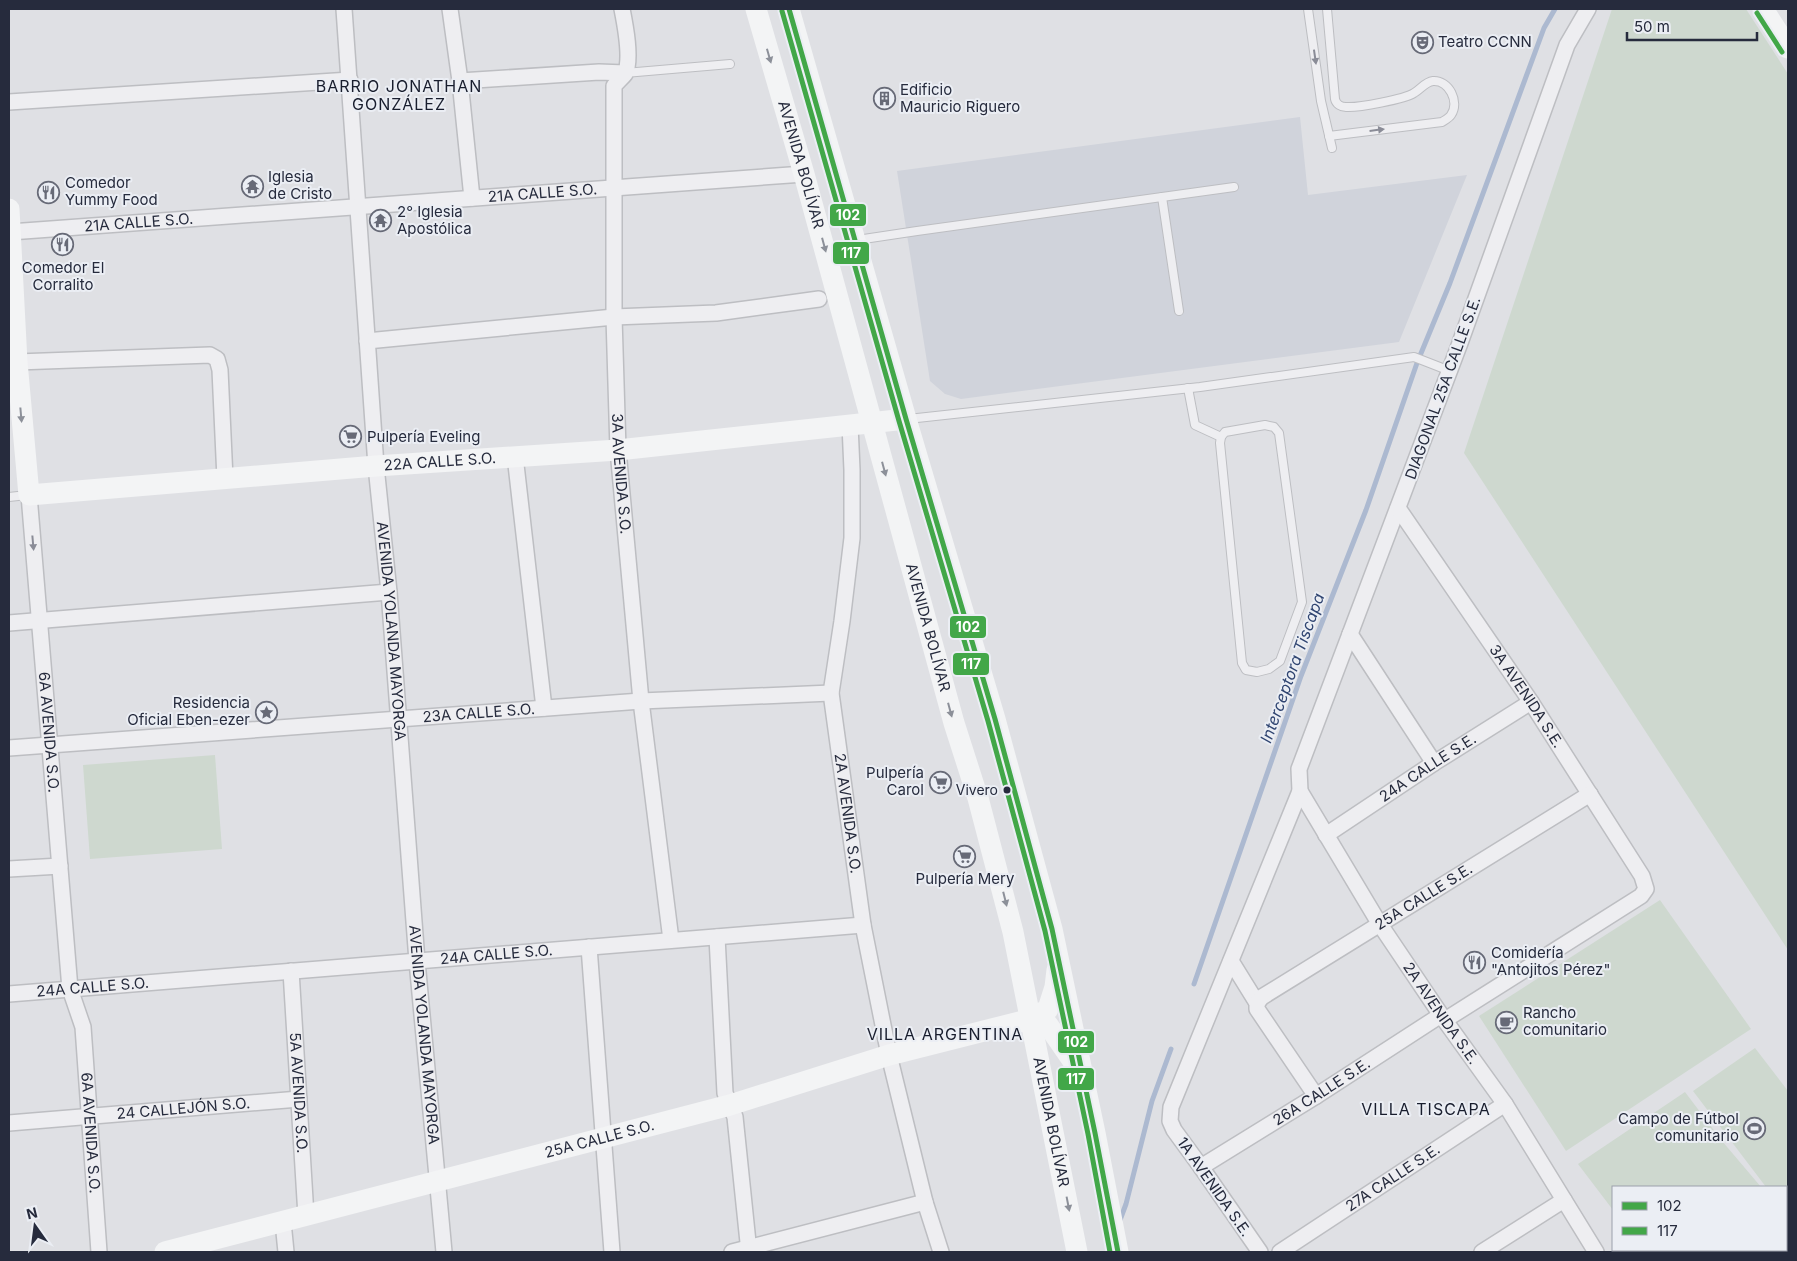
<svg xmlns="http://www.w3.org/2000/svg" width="1797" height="1261" font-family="Inter,sans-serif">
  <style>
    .built { fill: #d0d3db }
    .green { fill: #ced8cf }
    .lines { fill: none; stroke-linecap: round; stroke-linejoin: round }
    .stream { stroke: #acb9d0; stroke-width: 5 }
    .lane-casing { stroke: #bdbec2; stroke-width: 10 }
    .street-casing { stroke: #bdbec2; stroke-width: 18 }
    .lane { stroke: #eeeef1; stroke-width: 8 }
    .street { stroke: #eeeef1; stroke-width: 15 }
    .secondary { stroke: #f3f4f5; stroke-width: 21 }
    .bus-1-casing { stroke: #ebeef4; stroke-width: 9 }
    .bus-2-casing { stroke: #ebeef4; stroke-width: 9 }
    .bus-1 { stroke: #42a748; stroke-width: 5 }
    .bus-2 { stroke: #42a748; stroke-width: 5 }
    .oneway { fill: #8c9099 }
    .oneway2 { fill: #8a8c97 }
    .bus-dot { fill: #262b3d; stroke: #ebeef4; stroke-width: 2 }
    .labels { text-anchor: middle; stroke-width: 4; stroke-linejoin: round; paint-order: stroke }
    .bus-label { font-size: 14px; fill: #262b3d; stroke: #ebeef4; text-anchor: end }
    .poi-label { font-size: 15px; fill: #262b3d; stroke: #ebeef4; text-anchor: start }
    .street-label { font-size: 15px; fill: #262b3d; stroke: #ebeef4 }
    .neighbourhood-label { font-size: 16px; letter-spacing: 1px; fill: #181d2d; stroke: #ebeef4 }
    .water-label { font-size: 16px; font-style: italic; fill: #304571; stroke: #ebeef4 }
    .line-badge { stroke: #ebeef4; stroke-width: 2 }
    .badge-label { font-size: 14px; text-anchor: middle; font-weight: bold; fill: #fff }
  </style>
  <rect width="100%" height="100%" fill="#dfe0e4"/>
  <polygon class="built" points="1300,117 1308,195 1467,175 1399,342 961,399 945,394 930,381 897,171"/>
  <g class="green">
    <polygon points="1612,9 1746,9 1788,74 1788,950 1464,453"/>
    <polygon points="215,755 222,849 90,859 83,765"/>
    <polygon points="1660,900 1751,1029 1566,1151 1479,1016"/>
    <polygon points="1755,1048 1788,1091 1788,1215 1786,1212 1786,1187 1766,1187 1693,1091"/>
    <polygon points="1685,1092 1722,1141 1761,1187 1613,1187 1613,1210 1578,1164"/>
    <polygon points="1786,1221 1788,1224 1788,1252 1645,1252 1643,1250 1786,1250"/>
  </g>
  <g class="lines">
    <g class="stream">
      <polyline points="1194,984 1301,676 1366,510 1417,363 1450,283 1544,28 1555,9"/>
      <polyline points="1120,1220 1126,1204 1152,1101 1171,1049"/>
    </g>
    <defs>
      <g id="lane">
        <polyline points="1308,9 1321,101 1332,148"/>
        <path d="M1327 9 1335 99C1336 104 1341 107 1346 107 1358 108 1405 99 1414 93 1421 89 1425 82 1433 81 1449 80 1460 102 1451 115 1449 118 1445 120 1442 122L1329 136"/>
        <polyline points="625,73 730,64"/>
        <polyline points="1162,197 1179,311"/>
        <polyline points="857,240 917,231 1234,187"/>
        <polyline points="1188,388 1195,425 1221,437"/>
        <polyline points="908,419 1200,387 1414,357 1450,371"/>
        <polygon points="1265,425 1274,427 1279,433 1302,602 1280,661 1269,669 1257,672 1246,670 1242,663 1220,443 1221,437 1225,432"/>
        <polyline points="9,497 27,495"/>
      </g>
      <g id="street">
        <path id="s1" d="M344 9 376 466 389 592 417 961 444 1252"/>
        <polyline points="450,9 460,81 472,198"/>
        <path id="s2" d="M622 9C625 24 632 59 625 74 622 78 617 82 614 86V317L618 450 641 701 671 940"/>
        <path id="s3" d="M1588 9 1567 45 1460 343 1299 769 1300 791 1379 923 1441 1015 1505 1104 1596 1252"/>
        <polyline points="460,81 599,72 625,73"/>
        <polyline points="9,102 350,80"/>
        <path id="s4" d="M10 232 804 174"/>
        <polyline points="367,341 614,317 716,313 819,299"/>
        <polyline points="17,362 210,355 217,359 220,370 225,479"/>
        <path id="s5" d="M850 425 852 470V538L842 621 831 693 863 925 889 1055 925 1202 941 1252"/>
        <polyline points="515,456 544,708"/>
        <path id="s6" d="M29 495 70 989 83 1027 99 1252"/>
        <path id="s7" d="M1398 508 1531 702 1642 876 1646 889 1641 896 1445 1020"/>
        <polyline points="9,623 389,592"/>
        <polyline points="1350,634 1434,763"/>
        <path id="s8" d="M9 748 641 701 831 693"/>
        <path id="s9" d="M1326 835 1434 763 1531 702"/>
        <polyline points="9,869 60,866"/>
        <polyline points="717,937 725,1093 735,1117 749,1252"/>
        <polyline points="589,947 612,1252"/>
        <polyline points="1231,961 1257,1003 1257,1009 1316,1096"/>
        <path id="s10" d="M291 971 306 1216"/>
        <path id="s11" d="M9 994 863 925"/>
        <path id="s12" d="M1257 1003 1262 997 1590 794"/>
        <path id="s13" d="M9 1123 299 1099"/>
        <path id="s14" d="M1201 1167 1316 1096 1441 1015"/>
        <polyline points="283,1222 286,1252"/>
        <polyline points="732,1252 925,1202"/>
        <polyline points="1260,1252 1201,1167 1174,1130 1170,1121 1171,1107 1300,791"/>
        <path id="s15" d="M1280 1252 1505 1104"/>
        <polyline points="1482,1252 1564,1200"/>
      </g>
    </defs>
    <use href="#lane" class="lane-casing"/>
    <use href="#street" class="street-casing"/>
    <use href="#lane" class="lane"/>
    <use href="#street" class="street"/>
    <g class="secondary">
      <path id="s16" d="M756 9 804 174 954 723 978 798 1013 932 1077 1252"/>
      <polyline points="789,9 906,419 995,719 1052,929 1095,1133 1118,1252"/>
      <polyline points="1763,9 1788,48"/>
      <path id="s17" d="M9 209 17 362 29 495 376 466 618 450 906 419"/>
      <polyline points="1031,1019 1048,1025 1077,1067"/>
      <path id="s18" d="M165 1252 730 1105 889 1055 1031 1019 1048 1009 1055 987 1057 970"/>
    </g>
    <defs>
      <polyline id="bus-1" points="789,9 906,419 995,719 1052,929 1095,1133 1118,1252"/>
      <g id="bus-2">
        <polyline points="782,11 899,421 988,721 1045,931 1088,1134 1110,1252"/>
        <polyline points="1757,13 1782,52"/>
      </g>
    </defs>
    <use href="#bus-1" class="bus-1-casing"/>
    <use href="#bus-2" class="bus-2-casing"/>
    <use href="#bus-1" class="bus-1"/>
    <use href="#bus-2" class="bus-2"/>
  </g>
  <defs><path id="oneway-solid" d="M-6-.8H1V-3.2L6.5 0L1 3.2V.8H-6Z" transform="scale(1.25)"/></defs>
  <g class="oneway">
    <use href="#oneway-solid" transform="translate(769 56) rotate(74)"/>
    <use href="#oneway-solid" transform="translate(824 245) rotate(75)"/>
    <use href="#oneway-solid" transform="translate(21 415) rotate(85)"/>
    <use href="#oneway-solid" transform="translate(884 469) rotate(75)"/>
    <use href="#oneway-solid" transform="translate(950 710) rotate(75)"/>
    <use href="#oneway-solid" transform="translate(1005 899) rotate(76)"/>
    <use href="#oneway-solid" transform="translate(1068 1204) rotate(79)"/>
  </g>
  <g class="oneway2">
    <use href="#oneway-solid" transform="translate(1315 57) rotate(82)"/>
    <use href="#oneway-solid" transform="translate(1377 130) rotate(-7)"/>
    <use href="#oneway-solid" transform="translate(33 543) rotate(85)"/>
  </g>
  <defs>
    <symbol id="theatre-ring" viewBox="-11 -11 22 22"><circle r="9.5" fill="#ebeef4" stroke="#676a77" stroke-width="1.5"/><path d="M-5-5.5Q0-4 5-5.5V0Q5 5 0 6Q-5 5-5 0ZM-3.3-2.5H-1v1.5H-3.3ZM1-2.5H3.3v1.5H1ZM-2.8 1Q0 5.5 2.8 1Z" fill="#676a77"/></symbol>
    <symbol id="building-ring" viewBox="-11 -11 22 22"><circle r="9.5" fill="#ebeef4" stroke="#676a77" stroke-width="1.5"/><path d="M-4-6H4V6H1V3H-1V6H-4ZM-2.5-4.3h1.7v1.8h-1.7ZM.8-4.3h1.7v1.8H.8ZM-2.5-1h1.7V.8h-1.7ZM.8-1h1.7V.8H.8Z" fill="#676a77"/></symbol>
    <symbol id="temple-ring" viewBox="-11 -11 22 22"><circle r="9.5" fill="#ebeef4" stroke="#676a77" stroke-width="1.5"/><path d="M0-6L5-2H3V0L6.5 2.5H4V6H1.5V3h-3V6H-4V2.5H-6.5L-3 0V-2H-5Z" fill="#676a77"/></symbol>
    <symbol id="restaurant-ring" viewBox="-11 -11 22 22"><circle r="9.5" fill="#ebeef4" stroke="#676a77" stroke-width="1.5"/><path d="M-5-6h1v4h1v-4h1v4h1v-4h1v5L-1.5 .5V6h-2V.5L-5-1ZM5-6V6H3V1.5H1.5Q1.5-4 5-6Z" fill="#676a77"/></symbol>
    <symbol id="supermarket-ring" viewBox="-11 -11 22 22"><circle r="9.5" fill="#ebeef4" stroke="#676a77" stroke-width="1.5"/><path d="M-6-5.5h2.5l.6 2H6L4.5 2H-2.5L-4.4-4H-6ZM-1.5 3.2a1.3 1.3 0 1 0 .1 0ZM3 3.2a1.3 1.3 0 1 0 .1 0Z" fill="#676a77"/></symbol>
    <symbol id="sight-ring" viewBox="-11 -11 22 22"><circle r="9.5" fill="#ebeef4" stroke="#676a77" stroke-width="1.5"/><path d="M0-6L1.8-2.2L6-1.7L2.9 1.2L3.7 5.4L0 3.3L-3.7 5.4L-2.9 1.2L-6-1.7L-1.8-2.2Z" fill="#676a77"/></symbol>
    <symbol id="cafe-ring" viewBox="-11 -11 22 22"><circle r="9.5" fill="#ebeef4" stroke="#676a77" stroke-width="1.5"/><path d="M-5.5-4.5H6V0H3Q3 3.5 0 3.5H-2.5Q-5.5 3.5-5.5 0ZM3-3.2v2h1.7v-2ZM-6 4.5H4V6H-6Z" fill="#676a77"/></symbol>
    <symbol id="stadium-ring" viewBox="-11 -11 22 22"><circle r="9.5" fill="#ebeef4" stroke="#676a77" stroke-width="1.5"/><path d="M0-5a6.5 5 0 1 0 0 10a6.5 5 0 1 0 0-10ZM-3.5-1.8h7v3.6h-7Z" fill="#676a77"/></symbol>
  </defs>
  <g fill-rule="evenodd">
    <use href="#theatre-ring" x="1410" y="30" width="25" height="25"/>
    <use href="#building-ring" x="872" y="86" width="25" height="25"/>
    <use href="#temple-ring" x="240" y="174" width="25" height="25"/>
    <use href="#restaurant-ring" x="36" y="180" width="25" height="25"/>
    <use href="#temple-ring" x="368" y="208" width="25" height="25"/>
    <use href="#restaurant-ring" x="50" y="232" width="25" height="25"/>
    <use href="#supermarket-ring" x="338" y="424" width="25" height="25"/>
    <use href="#sight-ring" x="254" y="700" width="25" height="25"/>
    <use href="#supermarket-ring" x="928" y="770" width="25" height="25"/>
    <use href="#supermarket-ring" x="952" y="844" width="25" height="25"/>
    <use href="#restaurant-ring" x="1462" y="950" width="25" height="25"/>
    <use href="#cafe-ring" x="1494" y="1010" width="25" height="25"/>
    <use href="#stadium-ring" x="1742" y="1116" width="25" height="25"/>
  </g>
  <circle class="bus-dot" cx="1007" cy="790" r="4.5"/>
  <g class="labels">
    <g class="bus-label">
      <text x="998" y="795">Vivero</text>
    </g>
    <g class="poi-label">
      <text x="1438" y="47">Teatro CCNN</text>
      <text x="900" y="95">Edificio<tspan x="900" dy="17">Mauricio Riguero</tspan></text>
      <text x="268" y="182">Iglesia<tspan x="268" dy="17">de Cristo</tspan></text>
      <text x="65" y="188">Comedor<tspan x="65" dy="17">Yummy Food</tspan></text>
      <text x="397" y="217">2° Iglesia<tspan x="397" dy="17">Apostólica</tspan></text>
      <text x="63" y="273" text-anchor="middle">Comedor El<tspan x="63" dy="17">Corralito</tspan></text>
      <text x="367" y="442">Pulpería Eveling</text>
      <text x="250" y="708" text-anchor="end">Residencia<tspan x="250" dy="17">Oficial Eben-ezer</tspan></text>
      <text x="924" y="778" text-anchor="end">Pulpería<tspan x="924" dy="17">Carol</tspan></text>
      <text x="965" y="884" text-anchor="middle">Pulpería Mery</text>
      <text x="1491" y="958">Comidería<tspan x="1491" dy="17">"Antojitos Pérez"</tspan></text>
      <text x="1523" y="1018">Rancho<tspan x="1523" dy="17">comunitario</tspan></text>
      <text x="1739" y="1124" text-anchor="end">Campo de Fútbol<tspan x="1739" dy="17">comunitario</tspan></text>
    </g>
    <g class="street-label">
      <text dy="5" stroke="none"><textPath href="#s16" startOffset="162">AVENIDA BOLÍVAR</textPath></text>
      <text dy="5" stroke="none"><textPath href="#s4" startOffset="534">21A CALLE S.O.</textPath></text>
      <text dy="5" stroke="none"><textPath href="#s4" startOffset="129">21A CALLE S.O.</textPath></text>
      <text transform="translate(1443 388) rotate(-70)" y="5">DIAGONAL 25A CALLE S.E.</text>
      <text dy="5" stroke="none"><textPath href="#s17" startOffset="699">22A CALLE S.O.</textPath></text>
      <text dy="5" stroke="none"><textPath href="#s2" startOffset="470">3A AVENIDA S.O.</textPath></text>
      <text dy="5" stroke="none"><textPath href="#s16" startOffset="642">AVENIDA BOLÍVAR</textPath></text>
      <text dy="5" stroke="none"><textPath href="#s1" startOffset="624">AVENIDA YOLANDA MAYORGA</textPath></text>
      <text dy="5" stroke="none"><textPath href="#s7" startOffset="228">3A AVENIDA S.E.</textPath></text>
      <text dy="5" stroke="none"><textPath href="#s8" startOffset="471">23A CALLE S.O.</textPath></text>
      <text dy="5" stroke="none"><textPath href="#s6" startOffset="238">6A AVENIDA S.O.</textPath></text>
      <text dy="5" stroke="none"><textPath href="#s9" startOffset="122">24A CALLE S.E.</textPath></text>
      <text dy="5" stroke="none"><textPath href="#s5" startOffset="391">2A AVENIDA S.O.</textPath></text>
      <text dy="5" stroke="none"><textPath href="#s12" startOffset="198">25A CALLE S.E.</textPath></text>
      <text dy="5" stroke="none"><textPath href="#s11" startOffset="489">24A CALLE S.O.</textPath></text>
      <text dy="5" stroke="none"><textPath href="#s11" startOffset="84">24A CALLE S.O.</textPath></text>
      <text dy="5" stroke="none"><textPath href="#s3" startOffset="1099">2A AVENIDA S.E.</textPath></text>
      <text dy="5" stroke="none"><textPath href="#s1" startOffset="1029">AVENIDA YOLANDA MAYORGA</textPath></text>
      <text dy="5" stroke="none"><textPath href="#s14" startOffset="142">26A CALLE S.E.</textPath></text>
      <text dy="5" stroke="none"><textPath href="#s10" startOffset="122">5A AVENIDA S.O.</textPath></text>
      <text dy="5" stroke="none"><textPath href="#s13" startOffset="175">24 CALLEJÓN S.O.</textPath></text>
      <text dy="5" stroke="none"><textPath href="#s16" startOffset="1152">AVENIDA BOLÍVAR</textPath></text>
      <text dy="5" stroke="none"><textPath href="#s6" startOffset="642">6A AVENIDA S.O.</textPath></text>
      <text dy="5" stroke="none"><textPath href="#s18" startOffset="449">25A CALLE S.O.</textPath></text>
      <text dy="5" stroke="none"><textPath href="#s15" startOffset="135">27A CALLE S.E.</textPath></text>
      <text transform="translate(1214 1187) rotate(55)" y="5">1A AVENIDA S.E.</text>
    </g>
    <g class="neighbourhood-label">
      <text x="399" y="92">BARRIO JONATHAN<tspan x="399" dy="18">GONZÁLEZ</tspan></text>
      <text x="945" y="1040">VILLA ARGENTINA</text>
      <text x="1426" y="1115">VILLA TISCAPA</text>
    </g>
    <g class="water-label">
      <text transform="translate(1292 668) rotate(-70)" y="6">Interceptora Tiscapa</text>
    </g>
  </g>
  <g class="line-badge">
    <rect x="829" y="203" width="38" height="24" rx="5" fill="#42a748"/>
    <rect x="832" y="241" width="38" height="24" rx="5" fill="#42a748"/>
    <rect x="949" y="615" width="38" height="24" rx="5" fill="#42a748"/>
    <rect x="952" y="652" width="38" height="24" rx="5" fill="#42a748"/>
    <rect x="1057" y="1030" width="38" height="24" rx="5" fill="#42a748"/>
    <rect x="1057" y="1067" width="38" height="24" rx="5" fill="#42a748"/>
  </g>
  <g class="badge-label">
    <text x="848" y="220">102</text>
    <text x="851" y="258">117</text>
    <text x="968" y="632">102</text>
    <text x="971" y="669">117</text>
    <text x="1076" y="1047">102</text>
    <text x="1076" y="1084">117</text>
  </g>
  <rect width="1797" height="1261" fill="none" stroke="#262b3d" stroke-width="20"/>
  <rect x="1612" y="1186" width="175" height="65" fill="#ebeef4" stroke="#9ca0ab"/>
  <rect x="1622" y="1202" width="25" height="8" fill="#42a748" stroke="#9ca0ab"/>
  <text x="1657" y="1211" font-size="15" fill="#262b3d">102</text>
  <rect x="1622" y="1227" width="25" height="8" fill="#42a748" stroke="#9ca0ab"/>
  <text x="1657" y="1236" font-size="15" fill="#262b3d">117</text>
  <g transform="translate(35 1226) rotate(346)" stroke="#ebeef4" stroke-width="4" paint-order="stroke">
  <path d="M0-4L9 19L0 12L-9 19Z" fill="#262b3d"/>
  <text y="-8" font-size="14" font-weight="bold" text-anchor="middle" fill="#262b3d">N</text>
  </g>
  <path d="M1627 32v8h130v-8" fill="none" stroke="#262b3d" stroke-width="2.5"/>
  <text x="1634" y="32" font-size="15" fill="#262b3d" stroke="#ebeef4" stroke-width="4" paint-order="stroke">50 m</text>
</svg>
